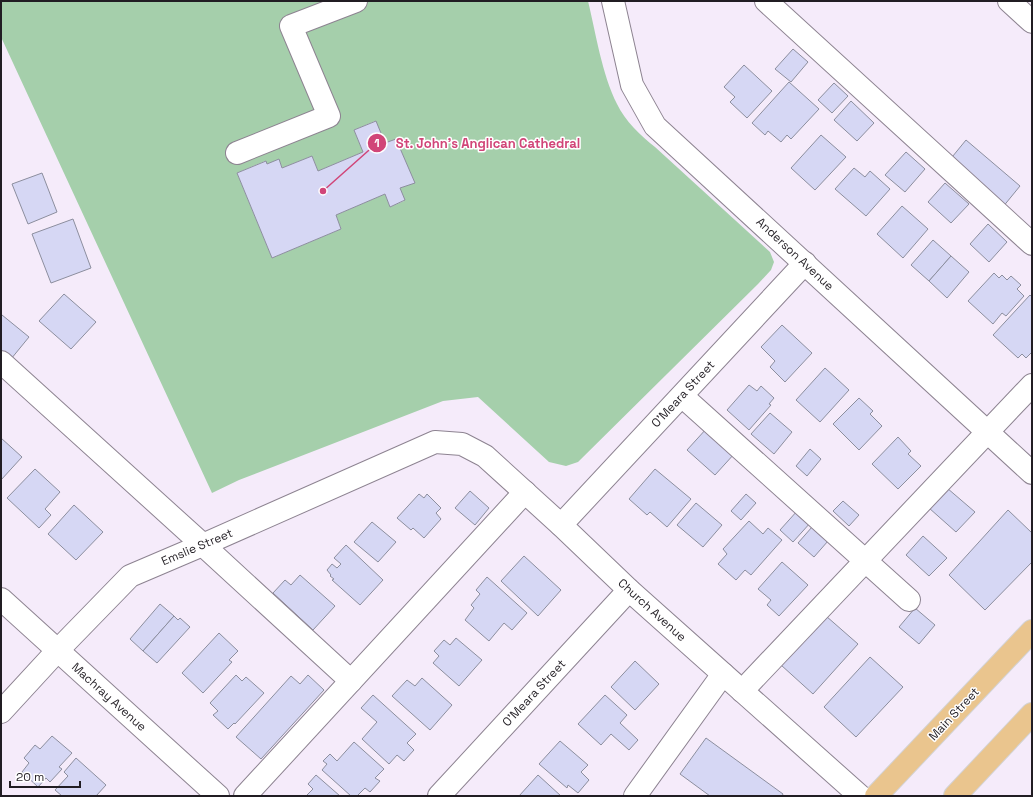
<svg xmlns="http://www.w3.org/2000/svg" width="1033" height="797" font-family="'Space Grotesk',sans-serif">
  <style>
    .green { fill: #a5cfab; fill-rule: evenodd }
    .building { fill: #d6d7f4; stroke: #8c8e9e }
    .lines { fill: none; stroke-linecap: round; stroke-linejoin: round }
    .minor-casing { stroke: #8d8391; stroke-width: 24 }
    .major-casing { stroke: #d3d2d3; stroke-width: 24 }
    .minor { stroke: #fff; stroke-width: 22 }
    .major { stroke: #eac58e; stroke-width: 22 }
    .labels { text-anchor: middle; stroke-width: 3; stroke-linejoin: round; paint-order: stroke }
    .street-label { font-size: 12px; fill: #211d23; stroke: #fff }
    .leader { fill: none; stroke: #d14578; stroke-width: 1.5 }
    .callout-dot { fill: #d14578; stroke: #fff; stroke-width: 1.5 }
    .mark-label { font-size: 12px; text-anchor: middle; font-weight: bold; fill: #fff }
    .callout-label { font-size: 13px; text-anchor: middle; font-weight: bold; fill: #d14578; stroke: #fff; stroke-width: 3; stroke-linejoin: round; paint-order: stroke }
  </style>
  <rect width="100%" height="100%" fill="#f5ebfa"/>
  <path class="green" d="M1 1H588C596 34 602 74 617 104 625 121 641 136 655 147L770 252 774 262 771 270 758 284 578 462 566 466 549 462 478 397 443 401 239 480 212 493 1 37ZM375 121 385 143 396 139 414 182 400 188 404 201 390 207 385 194 336 215 341 229 272 258 237 173 265 161 267 164 279 160 282 168 312 156 318 171 363 152 354 130Z"/>
  <g class="building">
    <polygon points="793,49 808,62 791,82 775,69"/>
    <polygon points="744,65 772,91 747,118 730,102 735,97 724,87"/>
    <polygon points="789,82 819,109 791,139 787,135 781,142 768,131 765,135 752,123"/>
    <polygon points="834,83 848,96 832,113 818,100"/>
    <polygon points="851,101 874,123 857,141 834,120"/>
    <polygon points="376,121 385,143 396,139 415,183 400,188 405,200 390,207 385,194 336,215 341,229 272,258 237,173 266,161 267,164 279,159 282,168 312,156 318,171 363,152 354,130"/>
    <polygon points="821,135 846,157 815,190 791,168"/>
    <polygon points="966,140 1020,186 1002,208 948,162"/>
    <polygon points="906,152 925,169 905,192 885,175"/>
    <polygon points="854,168 865,177 870,171 890,189 866,216 835,189"/>
    <polygon points="42,173 57,212 28,224 12,184"/>
    <polygon points="945,183 969,204 951,223 928,202"/>
    <polygon points="902,206 928,229 903,258 877,234"/>
    <polygon points="73,219 91,268 51,283 32,234"/>
    <polygon points="988,224 1007,242 989,262 970,244"/>
    <polygon points="933,240 951,256 929,281 911,265"/>
    <polygon points="951,256 969,272 947,298 929,281"/>
    <polygon points="994,273 999,278 1002,275 1007,280 1011,276 1021,285 1017,289 1024,296 1006,316 1002,313 993,324 968,301"/>
    <polygon points="64,294 96,322 71,349 39,321"/>
    <polygon points="1030,295 1032,297 1032,352 1026,358 1022,354 1018,358 993,335"/>
    <polygon points="2,315 29,337 11,359 1,351 1,317"/>
    <polygon points="782,325 812,353 785,382 770,367 775,361 761,347"/>
    <polygon points="825,368 849,390 820,422 796,400"/>
    <polygon points="749,385 757,391 761,386 774,398 769,404 771,405 749,430 727,410"/>
    <polygon points="859,398 873,411 870,414 882,426 859,450 833,424"/>
    <polygon points="770,413 792,432 774,454 751,434"/>
    <polygon points="707,428 735,453 715,475 687,450"/>
    <polygon points="898,437 911,451 908,454 921,466 898,489 872,464"/>
    <polygon points="1,438 22,457 1,480"/>
    <polygon points="810,449 821,459 807,476 796,466"/>
    <polygon points="35,469 60,492 45,509 51,515 39,528 7,498"/>
    <polygon points="655,469 691,499 667,527 650,512 647,515 629,499"/>
    <polygon points="947,488 975,512 956,532 929,508"/>
    <polygon points="470,491 489,508 475,525 455,508"/>
    <polygon points="419,494 424,498 427,494 441,508 436,513 441,519 424,538 413,528 411,530 397,518"/>
    <polygon points="746,494 756,503 741,520 731,511"/>
    <polygon points="843,501 859,515 849,526 833,511"/>
    <polygon points="696,503 722,525 703,547 677,525"/>
    <polygon points="74,505 103,532 76,560 48,534"/>
    <polygon points="798,510 811,522 793,542 780,530"/>
    <polygon points="1008,510 1032,533 1032,562 985,610 949,575"/>
    <polygon points="749,521 763,534 768,528 782,540 751,575 745,570 736,580 718,564 727,554 723,549"/>
    <polygon points="372,522 396,542 378,562 354,542"/>
    <polygon points="812,527 828,541 814,557 798,543"/>
    <polygon points="923,536 947,558 929,576 906,555"/>
    <polygon points="346,545 383,580 360,605 332,580 334,579 330,576 331,575 327,570 332,564 337,568 341,564 334,558"/>
    <polygon points="524,556 561,590 538,616 501,581"/>
    <polygon points="782,562 808,585 779,616 767,605 771,600 758,589"/>
    <polygon points="300,575 335,606 313,630 273,593 285,580 291,585"/>
    <polygon points="487,577 527,613 512,630 504,623 489,641 465,620 474,608 471,605 480,594 476,590"/>
    <polygon points="160,604 174,616 143,651 130,639"/>
    <polygon points="915,608 935,625 919,644 899,627"/>
    <polygon points="174,616 178,620 180,618 190,627 157,663 143,651"/>
    <polygon points="826,616 858,644 813,694 781,665"/>
    <polygon points="219,633 238,651 229,660 232,662 203,693 182,673"/>
    <polygon points="456,638 482,660 459,686 433,663 439,656 434,651 444,640 450,645"/>
    <polygon points="870,657 903,687 856,737 824,707"/>
    <polygon points="635,661 659,684 635,710 611,687"/>
    <polygon points="236,675 242,681 246,677 264,693 235,724 234,723 228,729 213,715 218,711 210,703"/>
    <polygon points="308,675 324,690 261,759 236,737 291,676 300,684"/>
    <polygon points="422,678 452,705 430,730 392,696 407,680 415,686"/>
    <polygon points="373,695 416,734 407,743 414,750 404,761 397,755 389,764 362,739 377,722 361,708"/>
    <polygon points="605,695 627,715 620,723 638,740 629,750 611,734 601,745 578,724"/>
    <polygon points="52,736 72,753 59,767 62,769 50,782 46,778 38,787 22,772 29,763 24,758 35,745 40,749"/>
    <polygon points="706,738 783,794 782,796 710,796 680,774"/>
    <polygon points="560,741 588,765 581,772 589,780 578,793 568,785 567,788 539,764"/>
    <polygon points="354,742 384,769 375,778 380,781 370,792 365,788 357,796 351,796 322,770 327,764 323,761 330,754 337,761"/>
    <polygon points="76,758 106,785 96,796 62,796 55,790 68,776 64,772"/>
    <polygon points="316,775 340,796 306,796 313,789 308,784"/>
    <polygon points="538,775 561,796 519,796"/>
  </g>
  <g class="lines">
    <defs>
      <g id="minor">
        <polyline points="613,1 632,85 655,126 1032,473"/>
        <polyline points="766,1 1032,244"/>
        <polyline points="1009,1 1032,22"/>
        <polyline points="237,153 329,116 291,26 356,1"/>
        <polyline points="1,362 203,545 351,681"/>
        <polyline points="682,396 909,600"/>
        <polyline points="561,525 805,263"/>
        <polyline points="1,599 218,796"/>
        <polyline points="742,691 1032,385"/>
        <polyline points="1,712 58,650 130,576 198,547 435,442 462,444 485,456 561,525 629,590 860,796"/>
        <polyline points="245,796 525,492"/>
        <polyline points="439,796 629,590"/>
        <polyline points="635,796 723,674"/>
      </g>
      <g id="major">
        <polyline points="876,796 1032,631"/>
        <polyline points="955,796 1032,714"/>
      </g>
    </defs>
    <use href="#minor" class="minor-casing"/>
    <use href="#major" class="major-casing"/>
    <use href="#minor" class="minor"/>
    <use href="#major" class="major"/>
  </g>
  <g class="labels">
    <g class="street-label">
      <text transform="translate(795 254) rotate(43)" y="4">Anderson Avenue</text>
      <text transform="translate(683 394) rotate(-47)" y="4">O'Meara Street</text>
      <text transform="translate(197 547) rotate(-23)" y="4">Emslie Street</text>
      <text transform="translate(652 610) rotate(42)" y="4">Church Avenue</text>
      <text transform="translate(534 693) rotate(-47)" y="4">O'Meara Street</text>
      <text transform="translate(109 697) rotate(42)" y="4">Machray Avenue</text>
      <text transform="translate(954 714) rotate(-47)" y="4">Main Street</text>
    </g>
  </g>
  <path class="leader" d="M323 191L377 143"/>
  <g class="callout-dot">
    <circle cx="323" cy="191" r="4"/>
    <circle cx="377" cy="143" r="10"/>
  </g>
  <g class="mark-label">
    <text x="377" y="147">1</text>
  </g>
  <g class="callout-label">
    <text x="488" y="148">St. John’s Anglican Cathedral</text>
  </g>
  <rect width="1033" height="797" fill="none" stroke="#211d23" stroke-width="4"/>
  <path d="M10 781v6h70v-6" fill="none" stroke="#211d23" stroke-width="2"/>
  <text x="16" y="781" font-size="12" fill="#211d23" stroke="#ffffff" stroke-width="3" paint-order="stroke">20 m</text>
</svg>
